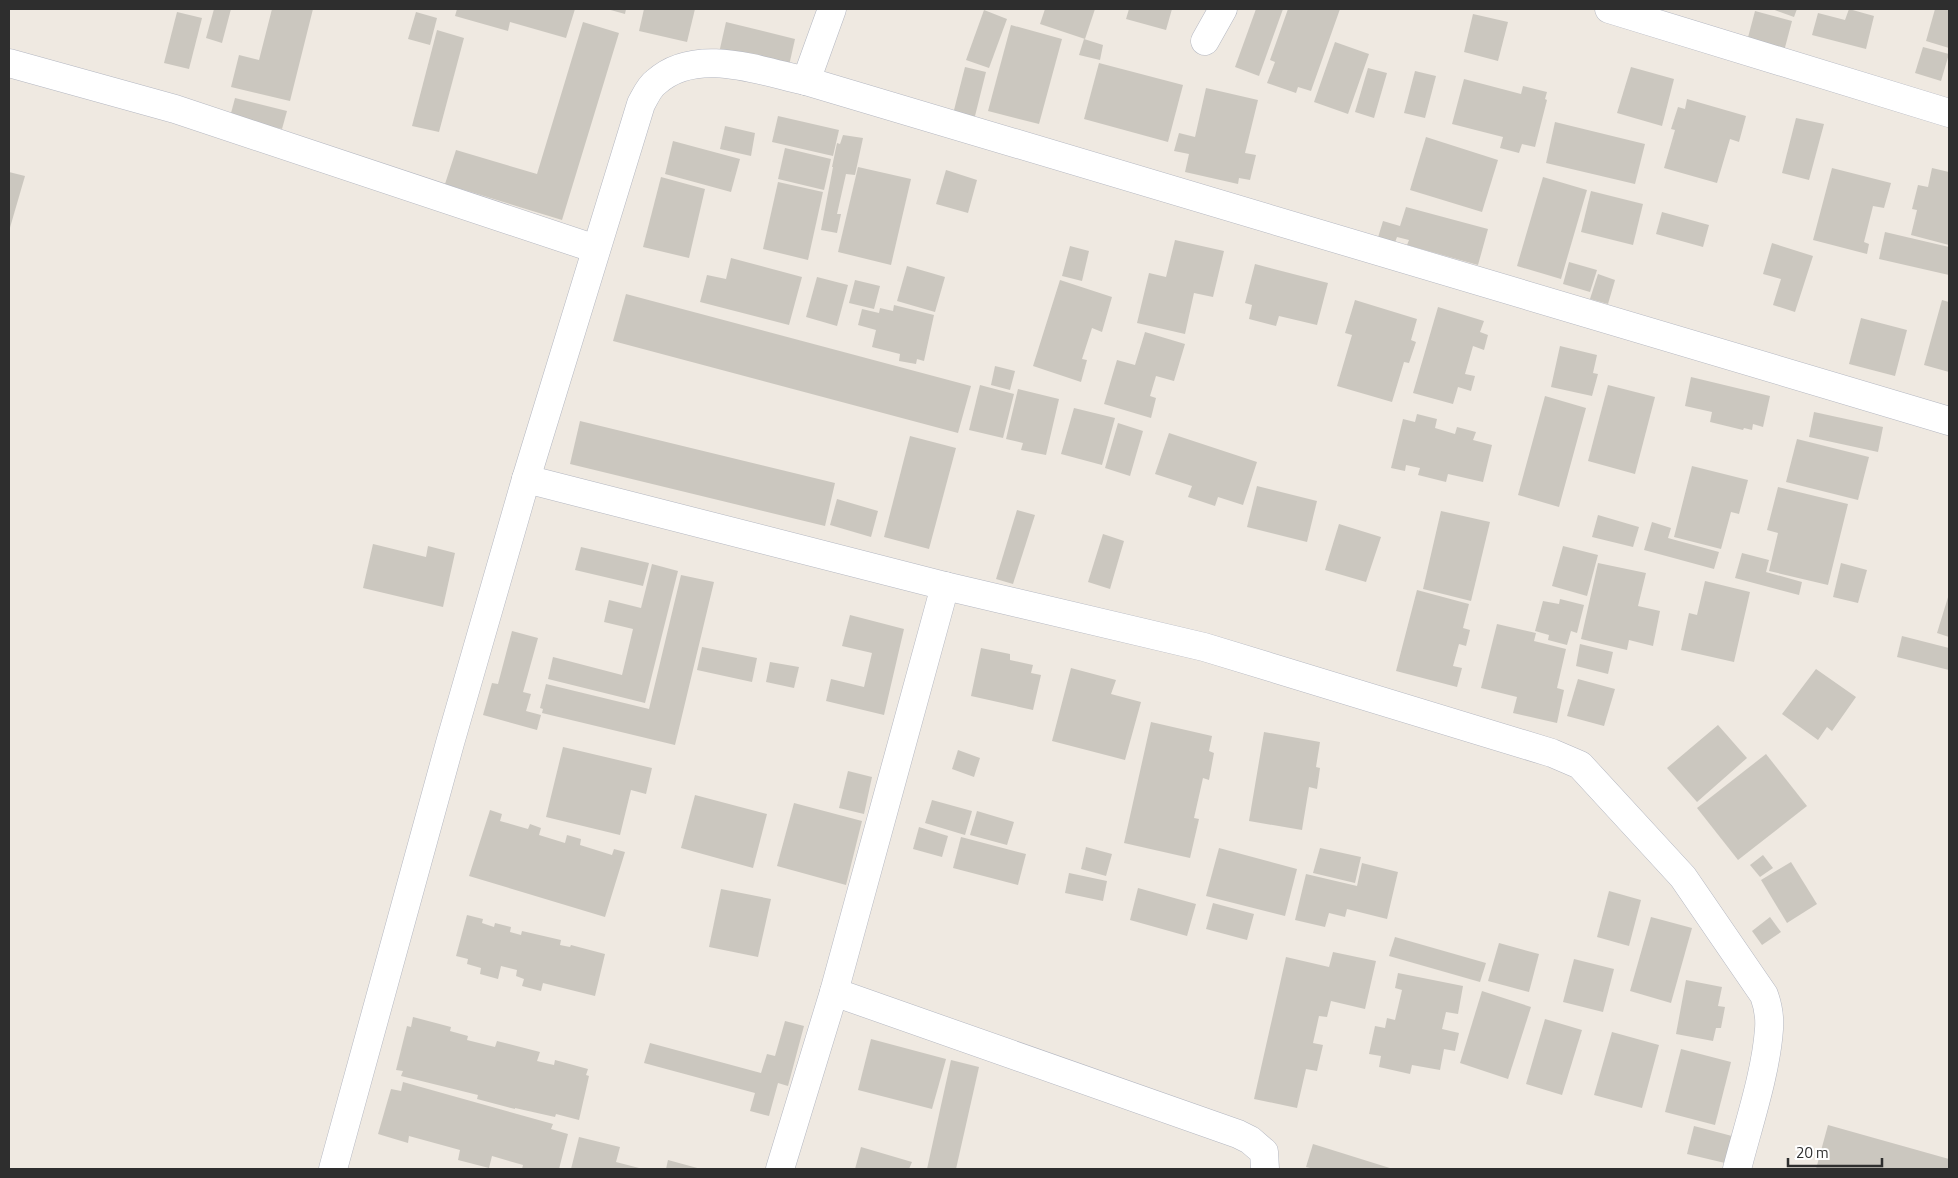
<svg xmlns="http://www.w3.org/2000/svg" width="1958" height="1178" font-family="'Titillium Web',sans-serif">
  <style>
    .building { fill: #cbc7bf }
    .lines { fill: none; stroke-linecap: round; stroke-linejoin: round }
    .minor-casing { stroke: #b4b7c1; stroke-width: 29 }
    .minor { stroke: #fff; stroke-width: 28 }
  </style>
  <rect width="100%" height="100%" fill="#efe9e1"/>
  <g class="building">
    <polygon points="214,9 231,9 222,43 206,38"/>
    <polygon points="272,9 313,9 290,101 231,87 239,55 259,60"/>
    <polygon points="457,9 575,9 566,38 510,22 508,31 455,16"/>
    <polygon points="607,9 626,9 625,14"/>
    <polygon points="644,9 695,9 687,42 639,31"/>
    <polygon points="1045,9 1095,9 1085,39 1040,24"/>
    <polygon points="1129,9 1172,9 1166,30 1126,19"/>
    <polygon points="1256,9 1283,9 1259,76 1235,67"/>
    <polygon points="1288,9 1340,9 1311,91 1298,87 1296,93 1267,83 1275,62 1270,60"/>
    <polygon points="1772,9 1797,9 1794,17"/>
    <polygon points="1849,9 1874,16 1866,49 1812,35 1818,13 1845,20"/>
    <polygon points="1935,9 1949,9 1949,48 1926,41"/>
    <polygon points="984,10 1007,19 989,68 966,60"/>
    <polygon points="1755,11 1792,21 1783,55 1746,45"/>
    <polygon points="177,12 202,18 189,69 164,63"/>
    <polygon points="416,12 437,18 430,45 408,39"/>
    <polygon points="1473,14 1508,22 1498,61 1464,52"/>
    <polygon points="583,22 619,33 562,220 445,184 456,150 537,174"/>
    <polygon points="726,22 795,39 788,70 719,53"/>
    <polygon points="1011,25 1062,39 1039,124 988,111"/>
    <polygon points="437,30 464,38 439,132 412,126"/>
    <polygon points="1084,39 1103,45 1100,60 1079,55"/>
    <polygon points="1335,42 1369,54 1348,114 1314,102"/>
    <polygon points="1923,47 1949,54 1941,81 1915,73"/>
    <polygon points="1099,63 1183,85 1168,142 1084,119"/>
    <polygon points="965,67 986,72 974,120 953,114"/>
    <polygon points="1631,67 1674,79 1662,126 1617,113"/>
    <polygon points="1368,68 1387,73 1374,118 1355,112"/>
    <polygon points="1415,71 1436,76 1425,118 1404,113"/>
    <polygon points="1464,79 1521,94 1523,86 1547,92 1545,99 1547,100 1535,147 1522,144 1519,153 1500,148 1503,137 1452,124"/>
    <polygon points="1206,88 1258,100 1245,153 1256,155 1250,180 1239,178 1238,184 1185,172 1189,154 1174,151 1179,133 1195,137"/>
    <polygon points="235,98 287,111 282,129 230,117"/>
    <polygon points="1687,99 1746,116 1739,142 1730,139 1717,183 1664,168 1675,130 1671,129 1678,107 1685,109"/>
    <polygon points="778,116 839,130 833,156 772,142"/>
    <polygon points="1796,118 1824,124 1809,180 1782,173"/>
    <polygon points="1555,122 1645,144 1635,184 1546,163"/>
    <polygon points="725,126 755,133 751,156 720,149"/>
    <polygon points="843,135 863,138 855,175 846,174 837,214 841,214 837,233 821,230 833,167 832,167 837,143 840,144"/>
    <polygon points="1426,137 1498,160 1482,212 1410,190"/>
    <polygon points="673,141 740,159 731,192 665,174"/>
    <polygon points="785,148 831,159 824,190 778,179"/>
    <polygon points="858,167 911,179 891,265 838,252"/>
    <polygon points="1832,168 1891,183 1884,208 1873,206 1864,242 1869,244 1867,254 1813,240"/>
    <polygon points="1932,168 1949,172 1949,245 1911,235 1917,210 1912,209 1918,185 1928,187"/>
    <polygon points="946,170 977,180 968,213 936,204"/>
    <polygon points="9,172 25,176 9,231"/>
    <polygon points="661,177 705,189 689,258 643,247"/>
    <polygon points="1543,177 1587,190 1561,279 1517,266"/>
    <polygon points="778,182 823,192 808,260 763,249"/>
    <polygon points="1591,191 1643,204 1633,245 1581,232"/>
    <polygon points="1406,207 1488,229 1478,265 1407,245 1409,240 1397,237 1393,248 1376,244 1383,221 1400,226"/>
    <polygon points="1662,212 1709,225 1703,247 1656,234"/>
    <polygon points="1885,232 1949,247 1949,275 1879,259"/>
    <polygon points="1175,240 1224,251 1213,297 1194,293 1185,334 1137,323 1149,273 1166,277"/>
    <polygon points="1772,243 1813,256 1795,312 1773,305 1781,279 1763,274"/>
    <polygon points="1070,246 1089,251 1082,281 1062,276"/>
    <polygon points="731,258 802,277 789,325 700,302 707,275 726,279"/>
    <polygon points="1569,262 1597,270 1590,292 1563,284"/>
    <polygon points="1255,264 1328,283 1317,325 1279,316 1276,326 1249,319 1252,305 1245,303"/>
    <polygon points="907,266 945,277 935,312 897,301"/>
    <polygon points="1598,274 1615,280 1608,304 1590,299"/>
    <polygon points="817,277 848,285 837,326 806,317"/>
    <polygon points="855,280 880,286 874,309 849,303"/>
    <polygon points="1060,280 1112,297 1102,332 1092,328 1082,359 1087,360 1081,382 1033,366"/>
    <polygon points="626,294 971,386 958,433 613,341"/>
    <polygon points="1355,300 1417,319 1411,340 1416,342 1409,363 1404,362 1392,402 1337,386 1352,335 1345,333"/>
    <polygon points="1942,300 1949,302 1949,372 1924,365"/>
    <polygon points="894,305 934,315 924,361 917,359 916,364 899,361 900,354 872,347 876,330 858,325 862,309 879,313 880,308 893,311"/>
    <polygon points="1438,307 1484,321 1480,332 1488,335 1484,350 1473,346 1465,374 1475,376 1471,391 1458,387 1453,404 1413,393"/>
    <polygon points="1861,318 1907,330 1895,376 1849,364"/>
    <polygon points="1145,332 1185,344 1174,381 1156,376 1150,396 1156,398 1151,418 1104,404 1117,360 1135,365"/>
    <polygon points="1560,346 1597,355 1593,373 1598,374 1592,396 1551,387"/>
    <polygon points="995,366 1015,371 1010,390 991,385"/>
    <polygon points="1691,377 1770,396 1763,427 1753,424 1752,430 1744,428 1743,430 1710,422 1712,412 1685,406"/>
    <polygon points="980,385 1014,394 1003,438 969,430"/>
    <polygon points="1608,385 1655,397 1635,474 1588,461"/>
    <polygon points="1018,389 1059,399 1046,455 1021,450 1023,443 1006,439"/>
    <polygon points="1545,396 1586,408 1559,507 1518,495"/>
    <polygon points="1074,408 1115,418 1102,465 1061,454"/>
    <polygon points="1814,412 1883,427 1878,452 1809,437"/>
    <polygon points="1417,414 1437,419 1435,428 1455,434 1457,427 1476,432 1473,440 1492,445 1483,482 1448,474 1446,482 1418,475 1420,468 1406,465 1405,471 1391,468 1403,419 1415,422"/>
    <polygon points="580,421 835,483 825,526 570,464"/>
    <polygon points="1118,423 1143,431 1130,476 1105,468"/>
    <polygon points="1169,433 1257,462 1243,505 1218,497 1215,506 1188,497 1192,486 1155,474"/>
    <polygon points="910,436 956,448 929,549 884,537"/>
    <polygon points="1797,439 1869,457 1858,500 1786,482"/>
    <polygon points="1692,466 1748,480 1739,514 1731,512 1721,549 1674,537"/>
    <polygon points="1257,486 1317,501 1307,542 1247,527"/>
    <polygon points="1778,487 1848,504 1828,585 1769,571 1778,533 1767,530"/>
    <polygon points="837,499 878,511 871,537 830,525"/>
    <polygon points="1017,510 1035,515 1013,584 996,579"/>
    <polygon points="1441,511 1490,522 1471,601 1423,589"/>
    <polygon points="1598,515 1639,527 1633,547 1592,537"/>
    <polygon points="1652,522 1671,528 1668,538 1719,552 1714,569 1644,550"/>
    <polygon points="1339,524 1381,537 1366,582 1325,570"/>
    <polygon points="1103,534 1124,541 1110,589 1088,582"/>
    <polygon points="373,544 426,557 428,546 455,553 443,607 363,588"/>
    <polygon points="1563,546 1598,555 1587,596 1552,586"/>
    <polygon points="581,547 649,563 643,586 575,570"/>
    <polygon points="1742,553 1769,560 1766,572 1802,582 1799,595 1735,578"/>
    <polygon points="1598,563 1646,573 1638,606 1660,611 1653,646 1629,640 1627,650 1581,639"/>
    <polygon points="1841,563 1867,570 1858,603 1833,597"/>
    <polygon points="652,564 678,571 645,703 548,679 553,657 622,675 633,629 604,622 609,600 641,608"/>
    <polygon points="681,575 714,582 675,745 542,713 543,709 540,708 546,684 649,709"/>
    <polygon points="1705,581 1750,592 1734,662 1681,650 1689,613 1697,615"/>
    <polygon points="1417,590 1469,604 1463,628 1470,630 1466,646 1459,644 1453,666 1462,668 1457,687 1396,671"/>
    <polygon points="1949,594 1949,637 1937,633"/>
    <polygon points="1560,599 1584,605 1577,633 1571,631 1567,645 1548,640 1549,635 1535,631 1543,601 1559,604"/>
    <polygon points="850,615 904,629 884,715 826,701 831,679 864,687 872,653 842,646"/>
    <polygon points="1497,624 1536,633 1534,641 1566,649 1557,688 1564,690 1557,723 1513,713 1517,697 1481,688"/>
    <polygon points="512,631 538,638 523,692 531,694 526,711 541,715 537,730 483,715 492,683 498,684"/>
    <polygon points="1902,636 1949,648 1949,670 1897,657"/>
    <polygon points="1580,644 1613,652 1608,674 1576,666"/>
    <polygon points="702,647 757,658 752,682 697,670"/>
    <polygon points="981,648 1010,654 1010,660 1033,665 1031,673 1041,675 1033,710 971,696"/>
    <polygon points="770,662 799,667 794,688 766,682"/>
    <polygon points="1071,668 1116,680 1111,694 1141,702 1125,760 1052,741"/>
    <polygon points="1816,669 1856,697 1832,731 1827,727 1818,740 1782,714"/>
    <polygon points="1578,679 1615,689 1604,726 1567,716"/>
    <polygon points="1151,722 1212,736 1209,751 1214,753 1209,780 1203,778 1194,818 1199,819 1190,858 1124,843"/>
    <polygon points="1718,725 1747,758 1697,802 1667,768"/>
    <polygon points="1264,732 1320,742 1316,767 1320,768 1317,789 1309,787 1302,830 1249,821"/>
    <polygon points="563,747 652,768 646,794 631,790 620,835 546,817"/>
    <polygon points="958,750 980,758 974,777 952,769"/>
    <polygon points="1766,754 1807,806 1738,860 1697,808"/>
    <polygon points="848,771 872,777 864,814 839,808"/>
    <polygon points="695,795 767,814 753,868 681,848"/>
    <polygon points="932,800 972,811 965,835 925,823"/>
    <polygon points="794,803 862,821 846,885 777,866"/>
    <polygon points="490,810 502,814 500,821 528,829 530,824 541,828 539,835 565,843 567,835 581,839 580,845 612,855 614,849 625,852 605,917 469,876"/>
    <polygon points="977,811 1014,822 1007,845 970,835"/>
    <polygon points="919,827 948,836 942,857 913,849"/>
    <polygon points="961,837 1026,854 1018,885 953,868"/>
    <polygon points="1086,847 1112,854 1106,876 1081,869"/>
    <polygon points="1219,848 1297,869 1285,916 1206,896"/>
    <polygon points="1320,848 1361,857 1355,883 1313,873"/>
    <polygon points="1763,855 1773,868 1760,877 1750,865"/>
    <polygon points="1791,862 1817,904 1787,923 1761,880"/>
    <polygon points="1362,863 1398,872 1387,919 1347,909 1345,917 1329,913 1325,927 1295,920 1306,874 1357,886"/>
    <polygon points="1069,873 1107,881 1103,901 1065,893"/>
    <polygon points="1138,888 1196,904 1187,936 1130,920"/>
    <polygon points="721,889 771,899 758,957 709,947"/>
    <polygon points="1609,891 1641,900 1629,946 1597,937"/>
    <polygon points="1213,903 1254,914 1247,940 1206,929"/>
    <polygon points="467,915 483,919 482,923 494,927 495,923 511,927 510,932 521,935 522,931 561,940 560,945 570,947 571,945 605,954 595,996 543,983 541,991 522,986 524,979 516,976 517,970 501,966 498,979 480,974 481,968 467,964 468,959 456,956"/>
    <polygon points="1651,917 1692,928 1671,1003 1630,991"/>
    <polygon points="1770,917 1781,932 1762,945 1752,931"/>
    <polygon points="1395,937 1486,963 1480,982 1389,956"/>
    <polygon points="1499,943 1539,954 1529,992 1488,981"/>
    <polygon points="1333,952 1376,961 1365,1009 1331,1001 1327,1017 1319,1016 1313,1043 1323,1045 1317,1071 1306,1069 1297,1108 1254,1099 1286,957 1329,967"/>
    <polygon points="1574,959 1614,969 1603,1012 1563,1002"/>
    <polygon points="1398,973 1463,986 1458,1014 1446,1012 1442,1029 1459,1033 1455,1051 1444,1049 1440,1070 1412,1065 1410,1074 1379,1067 1381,1056 1369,1054 1375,1026 1385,1028 1387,1018 1395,1020 1402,990 1395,988"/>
    <polygon points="1686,980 1722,987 1718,1006 1725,1007 1721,1028 1716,1028 1713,1041 1676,1034"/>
    <polygon points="1482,991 1531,1007 1508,1079 1460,1063"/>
    <polygon points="413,1017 451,1027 450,1031 468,1036 467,1040 495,1047 497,1041 540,1052 537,1061 554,1065 555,1060 588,1069 586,1075 589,1076 579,1120 556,1114 555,1117 515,1108 515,1109 477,1099 478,1095 401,1076 403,1071 396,1070 407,1026 411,1027"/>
    <polygon points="1545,1019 1582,1030 1562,1095 1526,1084"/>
    <polygon points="785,1021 804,1026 788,1086 778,1083 769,1116 750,1111 755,1093 644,1063 650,1043 761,1073 767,1054 775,1056"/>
    <polygon points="1612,1032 1659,1045 1642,1108 1594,1095"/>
    <polygon points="871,1039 946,1059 932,1109 858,1090"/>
    <polygon points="1681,1049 1731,1062 1715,1125 1665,1112"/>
    <polygon points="951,1060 979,1067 956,1169 927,1169"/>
    <polygon points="403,1082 553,1124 551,1129 568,1134 559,1169 522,1169 523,1165 492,1156 489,1168 458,1160 460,1150 409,1136 408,1143 378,1134 391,1089 401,1091"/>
    <polygon points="1828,1125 1949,1159 1949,1169 1816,1169"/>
    <polygon points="1694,1126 1732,1136 1725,1163 1687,1154"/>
    <polygon points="579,1137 620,1147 616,1162 643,1169 571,1169"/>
    <polygon points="1313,1144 1393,1169 1314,1169 1306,1167"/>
    <polygon points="861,1147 912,1162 909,1169 855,1169"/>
    <polygon points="668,1160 701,1169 666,1169"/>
  </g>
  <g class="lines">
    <defs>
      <g id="minor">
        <polyline points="1609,9 1949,113"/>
        <polyline points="1205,41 1223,9"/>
        <polyline points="9,63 175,109 596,249"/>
        <polyline points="806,81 832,9"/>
        <path d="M526 479 945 586 1204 647 1552 753 1580 765 1683 877 1764 995C1768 1006 1770 1017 1769 1029 1766 1073 1748 1126 1737 1169"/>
        <polyline points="834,992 1238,1134 1250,1140 1264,1152 1265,1169"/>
        <path d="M333 1169 450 743 526 479 641 104C645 97 649 87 656 82 696 46 760 71 806 81L1949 421"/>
        <polyline points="780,1169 834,992 945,586"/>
      </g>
    </defs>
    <use href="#minor" class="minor-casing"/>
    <use href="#minor" class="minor"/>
  </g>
  <rect width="1958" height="1178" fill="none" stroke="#2e2e2e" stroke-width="20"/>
  <path d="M1788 1158v8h94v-8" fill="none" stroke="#2e2e2e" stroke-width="2.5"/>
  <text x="1796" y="1158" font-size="15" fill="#2e2e2e" stroke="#ffffff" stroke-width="4" paint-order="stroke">20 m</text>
</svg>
